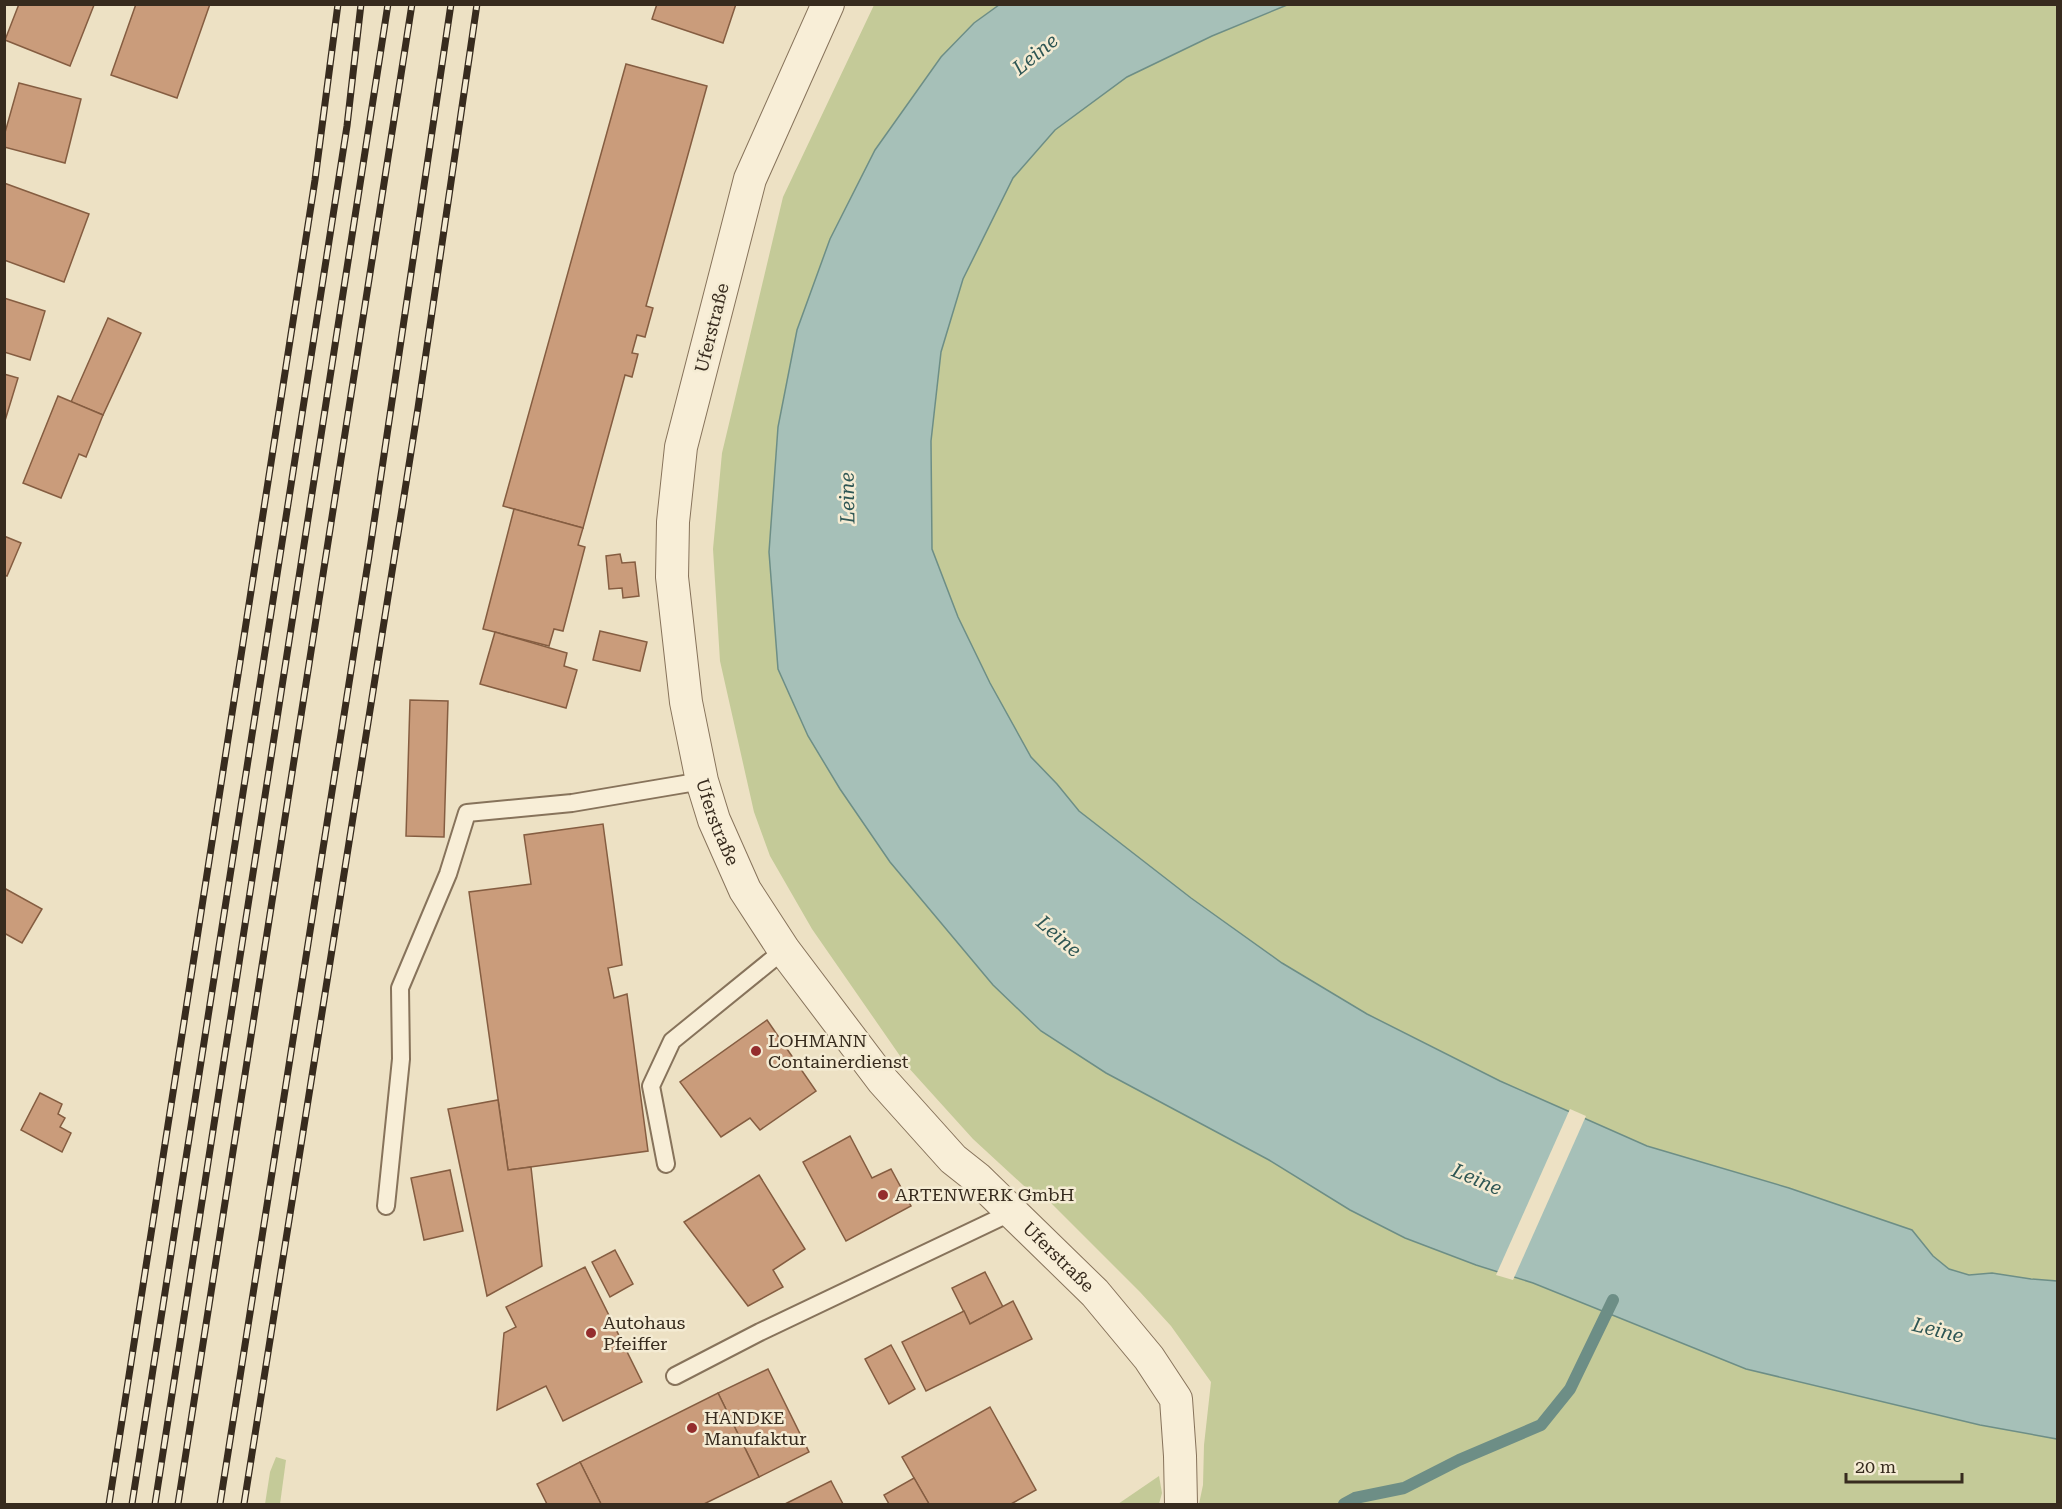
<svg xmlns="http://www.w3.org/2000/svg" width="2062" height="1509" font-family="'Roboto Serif',serif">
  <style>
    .green { fill: #c4ca98 }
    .water { fill: #a6c0b8; stroke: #6d8e86; stroke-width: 1.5 }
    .pier { fill: #ede1c4 }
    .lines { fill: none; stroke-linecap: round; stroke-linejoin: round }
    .stream { stroke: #6d8e86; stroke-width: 12 }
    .building { fill: #ca9c7b; stroke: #855d41; stroke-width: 1.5 }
    .lane-casing { stroke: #87735b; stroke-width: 20 }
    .street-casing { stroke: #87735b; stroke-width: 34 }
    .lane { stroke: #f8eed7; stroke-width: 16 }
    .street { stroke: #f8eed7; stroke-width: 32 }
    .rail-casing { stroke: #372b1e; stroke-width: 7 }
    .rail { stroke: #f4ebd3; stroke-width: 4.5; stroke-dasharray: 14; stroke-linecap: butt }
    .poi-dot { fill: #942d2d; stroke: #f4ebd3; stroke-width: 2 }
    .labels { text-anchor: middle; stroke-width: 5; stroke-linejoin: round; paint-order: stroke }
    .street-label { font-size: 18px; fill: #372b1e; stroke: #f4ebd3 }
    .poi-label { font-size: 18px; fill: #372b1e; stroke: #f4ebd3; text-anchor: start }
    .water-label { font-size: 20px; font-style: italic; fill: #2e5654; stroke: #f4ebd3 }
  </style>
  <rect width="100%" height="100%" fill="#ede1c4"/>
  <g class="green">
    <polygon points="874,5 999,5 974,23 941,57 875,150 830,239 797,330 778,427 769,552 1041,1031 1106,1073 1269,1160 1350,1210 1405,1238 1476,1265 1533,1283 1746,1369 1980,1425 2057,1439 2057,1504 1199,1504 1203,1485 1204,1445 1211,1382 1171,1326 1140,1292 1044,1196 1036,1197 973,1139 907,1066 812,929 770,856 754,812 720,661 713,549 722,453 783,197"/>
    <polygon points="1287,5 2057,5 2057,1281 2031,1279 1992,1273 1969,1275 1949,1269 1933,1256 1912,1230 1789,1188 1647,1146 1500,1081 1367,1014 1282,963 1191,898 1079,811 1031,757 990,683 958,617 932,549 931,441 941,352 963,279 1013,178 1055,130 1127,77 1212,36"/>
    <polygon points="276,1457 286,1460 280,1504 265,1504 270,1472"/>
    <polygon points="1159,1476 1162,1493 1159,1504 1118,1504"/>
  </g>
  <polygon class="water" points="999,5 1287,5 1212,36 1127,77 1055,130 1013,178 963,279 941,352 931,441 932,549 958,617 990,683 1031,757 1057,784 1079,811 1191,898 1282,963 1367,1014 1500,1081 1647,1146 1789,1188 1912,1230 1933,1256 1949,1269 1969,1275 1992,1273 2031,1279 2057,1281 2057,1439 1980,1425 1746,1369 1533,1283 1476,1265 1405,1238 1350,1210 1269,1160 1106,1073 1041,1031 993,985 890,862 840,789 808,736 778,669 769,552 778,427 797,330 830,239 875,150 941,57 974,23"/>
  <polygon class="pier" points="1570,1109 1586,1116 1513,1280 1496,1275"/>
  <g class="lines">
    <polyline class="stream" points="1344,1504 1355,1498 1404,1488 1459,1460 1541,1425 1570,1389 1613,1300"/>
  </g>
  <g class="building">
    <polygon points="19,4 94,5 70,66 5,40"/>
    <polygon points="136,4 210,4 177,98 111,75"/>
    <polygon points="657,4 736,4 723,43 652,19"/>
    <polygon points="626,64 707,86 646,306 653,308 645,337 637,335 632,353 638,354 632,377 625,375 583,528 503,506"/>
    <polygon points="19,83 81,99 65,163 4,147 4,136"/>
    <polygon points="4,183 89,214 64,282 4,260"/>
    <polygon points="4,298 45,311 30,360 4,352"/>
    <polygon points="108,318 141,333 103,415 71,402"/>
    <polygon points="4,374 18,378 4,424"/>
    <polygon points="58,396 103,415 86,457 79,454 61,498 23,483"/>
    <polygon points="514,509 583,528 578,545 585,547 563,631 554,629 549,646 483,629"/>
    <polygon points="4,536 21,543 7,576 4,575"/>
    <polygon points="620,554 622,563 635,562 639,596 623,598 622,588 609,589 606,556"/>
    <polygon points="600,631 647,642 640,671 593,660"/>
    <polygon points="495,632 567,653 564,666 577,670 566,708 480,684"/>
    <polygon points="410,700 448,701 444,837 406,836"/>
    <polygon points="603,824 622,965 608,968 614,998 627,994 648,1151 508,1170 469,892 531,884 524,835"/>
    <polygon points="4,888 42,909 22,943 4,933"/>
    <polygon points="767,1020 816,1091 760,1130 750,1118 721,1137 680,1082"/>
    <polygon points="40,1093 62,1104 58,1114 65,1118 60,1127 71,1133 62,1152 21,1130"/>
    <polygon points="498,1100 508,1170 531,1167 542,1266 487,1296 448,1109"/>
    <polygon points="850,1136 872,1178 891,1169 911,1206 846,1241 803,1162"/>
    <polygon points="450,1170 463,1231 424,1240 411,1178"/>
    <polygon points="759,1175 805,1249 773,1270 783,1287 748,1306 684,1222"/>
    <polygon points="615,1250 633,1284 610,1297 592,1262"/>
    <polygon points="585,1267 642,1382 563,1421 546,1386 497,1410 504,1333 516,1327 506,1307"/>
    <polygon points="985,1272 1003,1307 970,1324 952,1288"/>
    <polygon points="1013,1301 1032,1339 926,1391 902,1342 964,1311 970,1324"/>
    <polygon points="891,1345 915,1389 889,1404 865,1359"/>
    <polygon points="768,1369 809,1452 759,1477 718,1393"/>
    <polygon points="718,1393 759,1477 704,1504 601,1504 580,1462"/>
    <polygon points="990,1407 1036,1490 1011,1504 929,1504 902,1457"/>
    <polygon points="580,1462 601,1504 547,1504 537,1484"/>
    <polygon points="914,1478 929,1504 889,1504 884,1495"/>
    <polygon points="831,1481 843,1504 785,1504"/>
  </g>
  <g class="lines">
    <defs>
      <g id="lane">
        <polyline points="666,1164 651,1086 672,1041 784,950"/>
        <polyline points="386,1206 401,1059 400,988 448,874 467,813 572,803 702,781"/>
        <polyline points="675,1376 760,1332 1012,1212"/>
      </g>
      <g id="street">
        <path id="s1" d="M828 4 750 179 681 447 673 522 672 577 686 702 702 781 714 820 745 890 784 950 883 1081 953 1159 977 1178 1095 1293 1149 1358 1176 1399 1180 1456 1181 1504"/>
      </g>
    </defs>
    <use href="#lane" class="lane-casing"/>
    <use href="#street" class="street-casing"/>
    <use href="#lane" class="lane"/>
    <use href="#street" class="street"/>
    <defs>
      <g id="rail">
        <polyline points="109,1504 315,180 338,4"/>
        <polyline points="132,1504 347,126 361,4"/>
        <polyline points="155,1504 388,4"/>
        <polyline points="178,1504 412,4"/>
        <polyline points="220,1504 369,556 451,4"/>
        <polyline points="244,1504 418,408 477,4"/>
      </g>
    </defs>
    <use href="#rail" class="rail-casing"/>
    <use href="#rail" class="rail"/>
  </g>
  <g class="poi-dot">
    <circle cx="756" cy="1051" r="6"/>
    <circle cx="883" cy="1195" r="6"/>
    <circle cx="591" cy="1333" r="6"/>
    <circle cx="692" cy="1428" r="6"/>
  </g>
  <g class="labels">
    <g class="street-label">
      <text transform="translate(712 328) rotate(-76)" y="6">Uferstraße</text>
      <text dy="6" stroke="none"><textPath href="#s1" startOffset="849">Uferstraße</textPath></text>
      <text dy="6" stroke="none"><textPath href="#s1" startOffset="1407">Uferstraße</textPath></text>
    </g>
    <g class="poi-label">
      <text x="768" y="1047">LOHMANN<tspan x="768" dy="21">Containerdienst</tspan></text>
      <text x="895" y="1201">ARTENWERK GmbH</text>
      <text x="603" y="1329">Autohaus<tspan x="603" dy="21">Pfeiffer</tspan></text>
      <text x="704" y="1424">HANDKE<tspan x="704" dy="21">Manufaktur</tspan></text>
    </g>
    <g class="water-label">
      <text transform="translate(1035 54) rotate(-39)" y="7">Leine</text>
      <text transform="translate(847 498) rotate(-91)" y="7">Leine</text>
      <text transform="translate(1059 936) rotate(41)" y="7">Leine</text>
      <text transform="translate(1477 1179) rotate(23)" y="7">Leine</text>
      <text transform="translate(1938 1330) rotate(14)" y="7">Leine</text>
    </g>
  </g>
  <rect width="2062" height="1509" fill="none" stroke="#372b1e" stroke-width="12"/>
  <path d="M1846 1473v9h116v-9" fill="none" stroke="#372b1e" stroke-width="3"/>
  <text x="1855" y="1473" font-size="18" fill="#372b1e" stroke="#f4ebd3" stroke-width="4.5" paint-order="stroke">20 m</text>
</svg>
